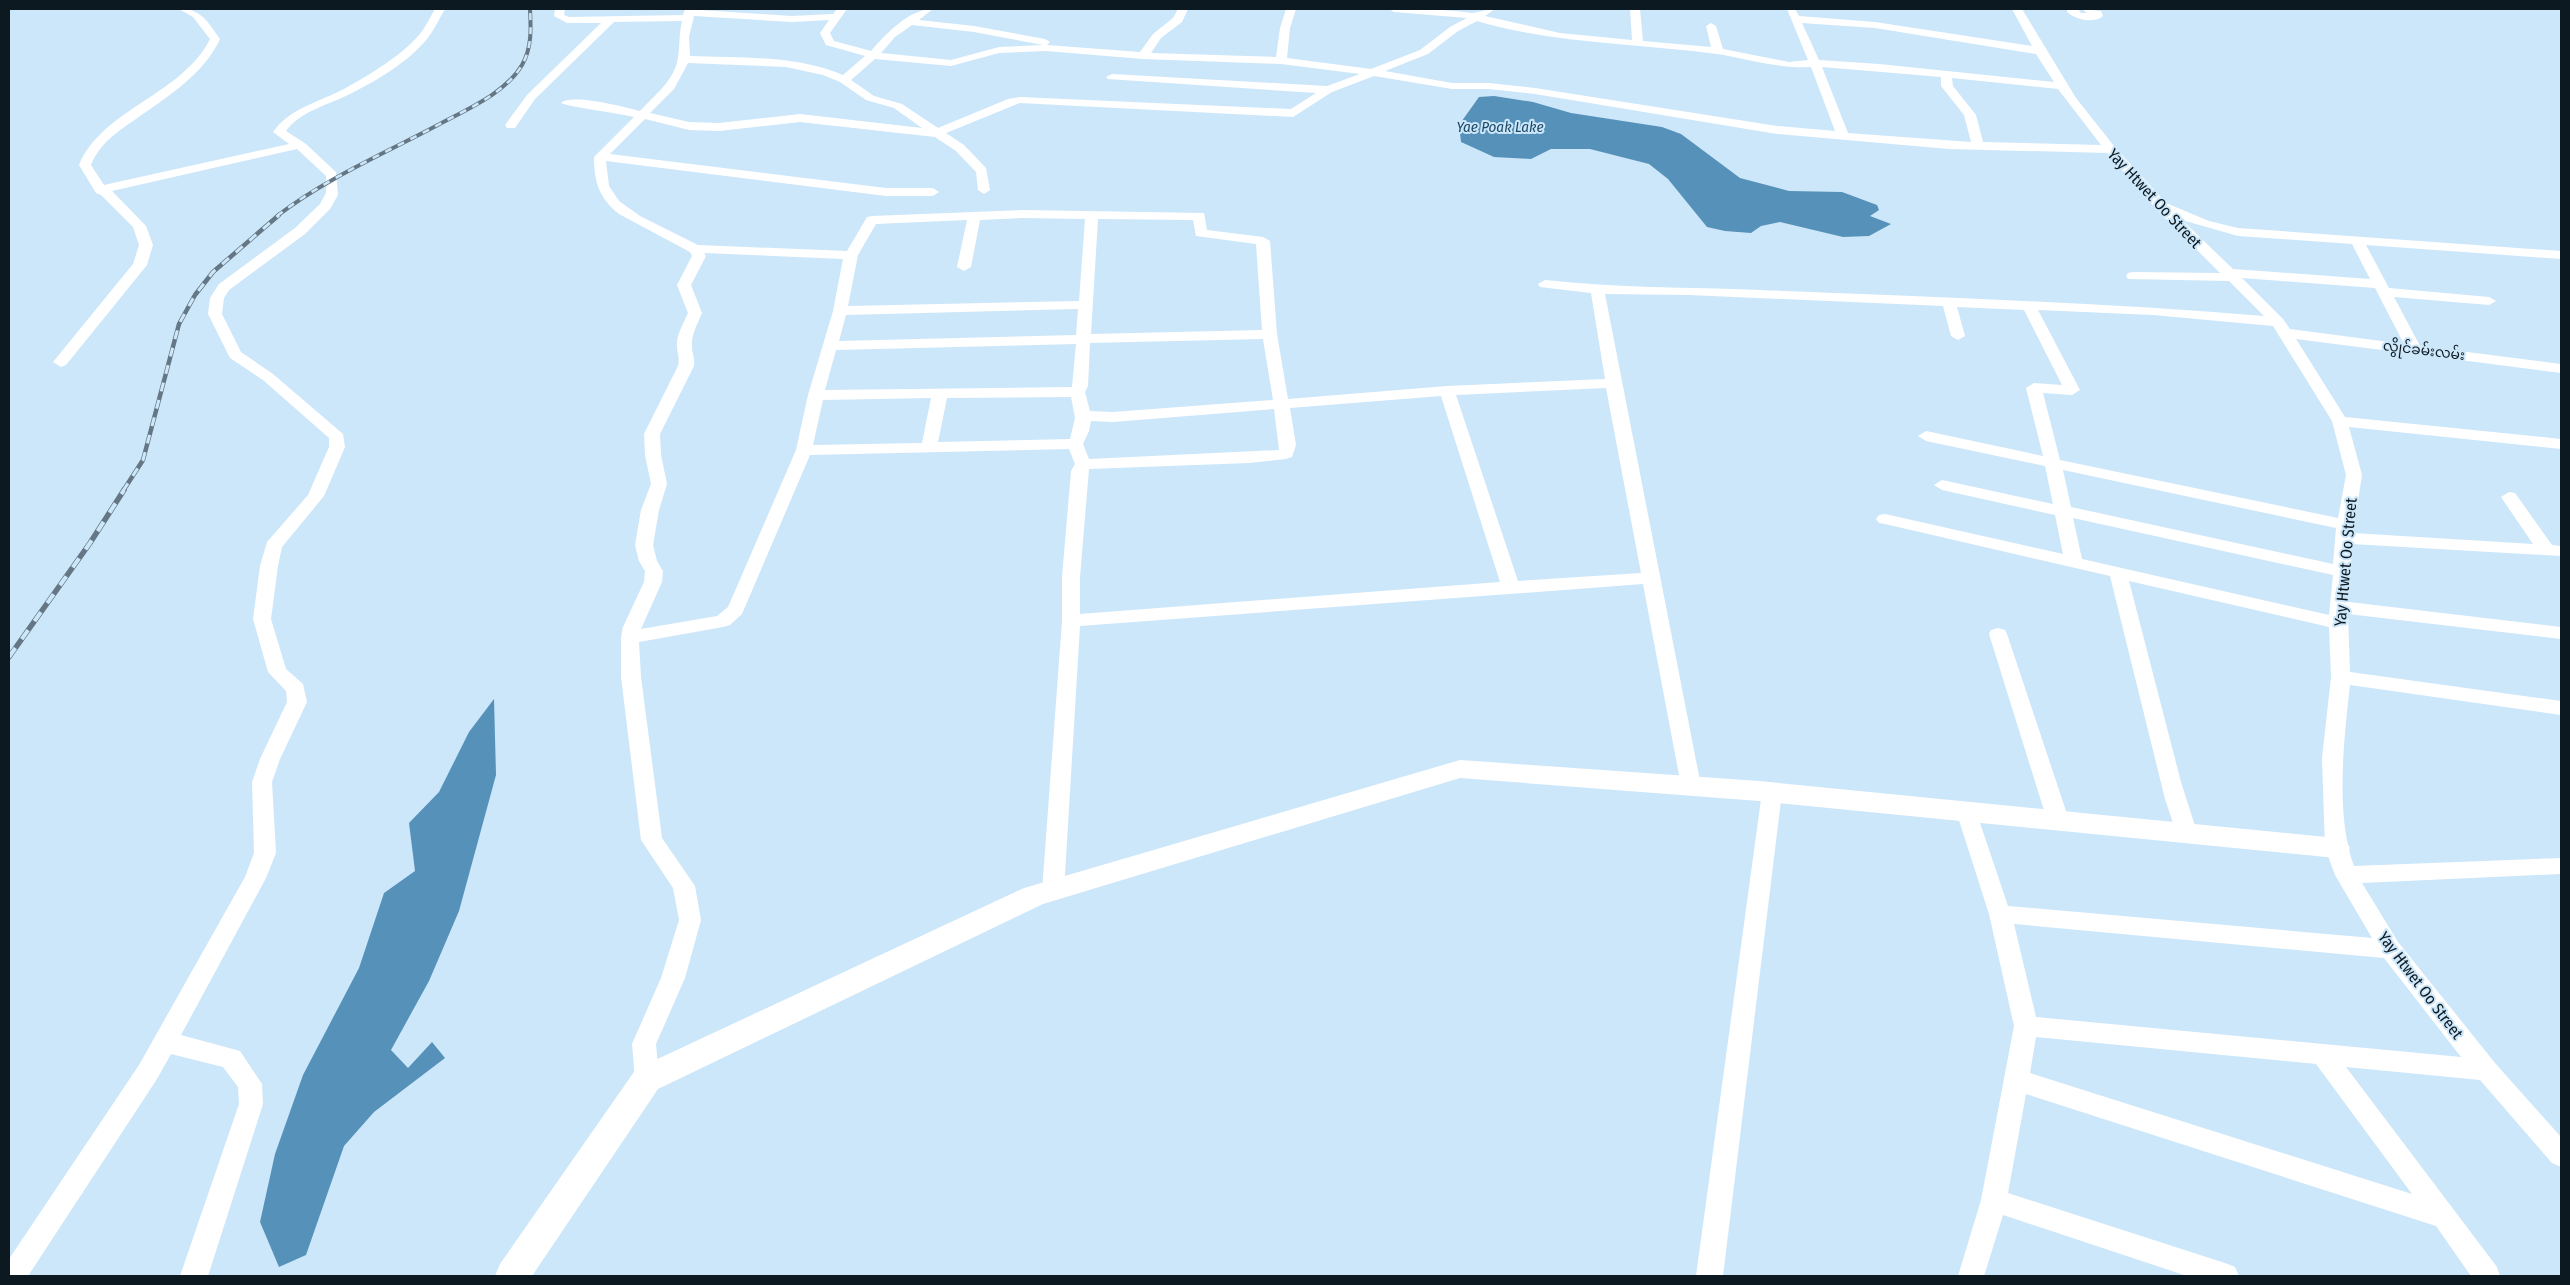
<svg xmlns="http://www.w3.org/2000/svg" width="2570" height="1285" font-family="'Fira Sans Condensed','Noto Sans Myanmar',sans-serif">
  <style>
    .water { fill: #5591b8 }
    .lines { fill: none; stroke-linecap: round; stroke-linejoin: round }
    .minor { fill: #fff; fill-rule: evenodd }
    .tertiary { fill: #fff; fill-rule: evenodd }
    .rail-far2-casing { stroke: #657784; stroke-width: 4 }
    .rail-far1-casing { stroke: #657784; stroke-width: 4.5 }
    .rail-casing { stroke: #657784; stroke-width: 5.5 }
    .rail-far2 { stroke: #cde7fa; stroke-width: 2.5; stroke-dasharray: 7; stroke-linecap: butt }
    .rail-far1 { stroke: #cde7fa; stroke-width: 3; stroke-dasharray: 9; stroke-linecap: butt }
    .rail { stroke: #cde7fa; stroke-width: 4; stroke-dasharray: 11; stroke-linecap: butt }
    .labels { text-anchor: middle; stroke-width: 4; stroke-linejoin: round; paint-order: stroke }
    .far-street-label { font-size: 14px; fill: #0d1921; stroke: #cde7fa }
    .far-water-label { font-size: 15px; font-style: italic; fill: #1b4966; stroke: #cde7fa }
    .street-label { font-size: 16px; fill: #0d1921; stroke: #cde7fa }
  </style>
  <rect width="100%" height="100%" fill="#cde7fa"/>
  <g class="water">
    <polygon points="1494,96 1533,102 1571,113 1662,127 1681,134 1740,178 1789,191 1842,192 1877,205 1879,210 1870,216 1891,224 1869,236 1843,237 1780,222 1761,226 1751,233 1725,231 1707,227 1668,179 1649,164 1590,149 1551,149 1531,159 1494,157 1461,142 1459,125 1479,97"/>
    <polygon points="494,699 496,775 459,911 429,981 391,1050 408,1068 432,1042 445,1058 374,1112 344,1146 306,1255 279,1267 260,1222 275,1154 303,1075 359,968 384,893 415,871 409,823 439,792 469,732"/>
  </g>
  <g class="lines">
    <g class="minor">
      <path d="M179 9C201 8 208 22 220 39 204 74 167 97 136 119 117 132 100 143 91 165L104 185 289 144 273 132C290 108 319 102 344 89 369 75 400 57 419 35 426 27 430 17 435 9H445C439 19 434 30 427 39 409 61 378 80 352 93 331 104 300 111 286 131L306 144 336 172 338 195 330 209 305 234 229 290 224 298 222 314 241 352 273 374 343 434 345 447 324 496 282 547 278 566 271 619 286 669 303 684 307 702 280 759 272 782 276 853 266 878 181 1035 240 1051 262 1084 263 1104 208 1276H180L239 1104 238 1087 223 1067 171 1054 157 1079 28 1276H9V1259L139 1065 245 877 254 853 252 782 260 759 287 702 286 691 268 672 253 619 260 566 267 542 308 495 329 447V438L263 380 230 358 208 314 210 298 219 284 295 228 320 204 326 193V176L297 149 112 191 146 226 153 245 147 265 66 365 61 367 53 362 133 264 139 245 133 227 101 195 96 193 79 165C102 109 182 95 210 39L193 17Z"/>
      <path d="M555 9H565L564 15 569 17 683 15 685 9 792 16 833 14 837 9H847L830 33 834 41 871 51C886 34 909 9 933 9L919 20 974 26 1045 39 1050 42 1047 45 1140 52 1153 34 1173 18 1178 9H1188L1182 22 1161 38 1151 53 1276 57 1280 28 1286 9H1296L1290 28 1287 58 1371 69 1420 50 1450 27 1467 18 1394 12 1389 9C1417 9 1445 9 1472 13 1475 13 1488 9 1495 9L1485 16 1560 33 1632 40 1630 9H1640L1643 41 1711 47 1706 26 1711 23 1716 26 1723 49 1789 62 1808 60 1787 9H1795L1799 16 1875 22 2032 46 2012 9H2022L2076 98 2114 146 2166 203 2209 221 2238 228 2561 251V259L2366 245 2389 288 2489 297 2496 301 2489 305 2394 297 2420 346 2561 364V373L2296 339 2345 417 2561 439V449L2349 427 2362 475 2353 533 2533 544 2501 497 2509 492 2515 493 2552 545 2561 546V556L2352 544 2349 602 2561 627V639L2348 614 2350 672 2561 701V715L2350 685C2344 738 2335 816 2354 866L2561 858V874L2362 883 2398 942 2495 1063 2561 1137V1167L2552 1163 2480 1080 2346 1067 2497 1267 2500 1276H2471L2436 1226 2026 1094 2008 1193 2225 1263 2235 1267 2239 1276H2187L2003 1215 1984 1276H1958L1981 1200 2014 1026 1989 914 1956 811 1959 805 1966 803 1973 805 1976 811 2008 906 2372 938 2335 875 2325 848 2322 758 2331 677 2329 627 2129 581 2181 782 2197 832 2194 838 2186 840 2178 838 2165 799 2110 576 1885 524 1879 523 1876 519 1879 515 1885 514 2063 554 2055 515 1942 490 1934 485 1942 480 2053 504 2045 466 1926 441 1918 436 1926 431 2043 456 2026 388 2034 383 2062 385 2024 310 1957 307 1965 336 1958 340 1951 336 1943 306 1689 295 1605 294 1701 786 1698 791 1691 794 1684 791 1681 786 1643 584 1080 626 1064 891 1061 897 1053 900 1045 897 1042 891 1062 621V577L1071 471 1075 464 1069 449 810 455 742 614 730 625 723 627 639 642 641 677 662 838 695 886 701 920 685 978 656 1044 659 1079 656 1087 647 1090 638 1087 635 1079 632 1044 661 978 679 920 673 888 641 840 621 677V637L623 627 644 582 645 571 639 561 635 545 641 510 651 484 645 455 644 434 678 366C680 357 677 354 677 345 676 335 684 323 688 313L677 285 692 256 690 252 619 214C599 198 594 182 594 157L634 117C623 114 564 106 561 103 571 93 625 107 640 111 654 96 676 79 678 57 680 45 679 33 682 21L614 22 535 99 515 128H507L505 125 527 95 601 23H567L554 16ZM694 16 792 22 829 20 820 33 826 45 865 56 843 75C796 55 740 58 690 56L689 37ZM1477 21C1555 44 1637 43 1717 54 1749 59 1778 69 1811 67L1835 131 1777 126 1535 88 1489 83H1452L1385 71 1428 54 1458 31ZM1802 23 1875 28 2036 54 2054 82 1879 64 1819 60ZM912 25 974 32 1043 45 999 47 951 60 881 53 895 37ZM1046 51 1143 59 1281 64 1360 74 1327 86 1112 74 1106 77 1108 79 1316 93 1291 109 1020 97 1008 99 938 128 902 104 874 96 851 80 875 59 951 66 999 53ZM688 63 786 67 823 75 840 82 866 100 894 108 922 128 800 114 719 123 689 122 650 113 674 89ZM1822 67 1941 77V86L1964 115 1971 142 1848 133ZM1374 76 1452 89H1489L1535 94 1777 134 1949 149 2107 153 2156 209 2220 273 2133 272 2128 273 2126 276 2128 279 2229 281 2264 316C2096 302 1928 297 1760 290 1688 287 1616 288 1545 280L1538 284 1540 287 1591 293 1605 379 1447 386 1288 399 1277 334 1270 241 1263 237 1207 230 1204 213 1023 210 872 216 867 217 847 251 698 245 640 216 619 201 609 186 606 161 886 196H933L939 192 933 188H886L610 154 645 119 689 130 719 131 800 122 935 137 956 151 976 172 978 190 984 194 990 190 986 168 964 145 946 133 1020 103 1293 117 1332 92ZM1952 78 2058 89 2101 145 1983 142 1976 115 1953 86ZM1023 218 1085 219 1079 301 848 306 858 255 876 224 967 220 957 267 964 271 971 267 980 220ZM1098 219 1193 220 1196 236 1256 244 1262 330 1091 334ZM2182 220 2238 236 2352 244 2370 279 2233 269ZM704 253 843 259 833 311 808 395 796 450 728 607 717 616 641 629 662 582 663 571 657 561 653 545 659 510 667 484 661 455 660 434 694 366C695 357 692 354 692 346 691 335 698 323 702 313L691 285 706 256ZM2242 278 2375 288 2404 344 2290 329 2283 319ZM1078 309 1076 335 839 341 846 315ZM2038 310 2153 315 2273 326 2332 421 2346 475 2338 518 2060 460 2043 393 2072 395 2080 390ZM1263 339 1273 400 1113 412 1090 411 1085 392 1088 386 1090 343ZM1076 344 1072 387 825 390 836 350ZM1606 388 1641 573 1518 581 1456 395ZM1441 396 1500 582 1080 614V577L1089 469 1249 463 1286 459 1292 457 1296 445 1290 408ZM1071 397 1075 418 1070 439 938 442 947 398ZM931 398 922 443 813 445 823 400ZM1274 409 1279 450 1089 459 1083 444 1089 431 1091 421 1113 422ZM2063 470 2336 528 2333 564 2071 507ZM2073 518 2333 575 2329 615 2082 559ZM2014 924 2384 958 2461 1057 2036 1017ZM2036 1037 2316 1064 2412 1194 2030 1073Z"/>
      <path d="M2067 9H2078L2081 13H2087L2082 9 2101 11 2103 16C2094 24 2076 20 2067 12Z"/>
      <polygon points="1998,628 2005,630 2007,634 2069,820 2065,826 2058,828 2051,826 2047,820 1989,634 1991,630"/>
      <polygon points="1772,784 1779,787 1782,792 1723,1276 1696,1276 1762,792 1765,787"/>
    </g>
    <polygon class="tertiary" points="1460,760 1759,781 2336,838 2346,841 2350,848 2346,855 2336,858 1759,801 1460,778 1043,904 658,1089 532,1276 495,1276 500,1264 636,1069 1024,888"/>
    <defs>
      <path id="rail-far2" d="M277 216C325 179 383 154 436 126 465 110 505 94 522 65 532 48 531 28 530 9"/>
      <polyline id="rail-far1" points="123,491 143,460 179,324 195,295 213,272 279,215"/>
      <polyline id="rail" points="9,657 90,543 124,490"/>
    </defs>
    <use href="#rail-far2" class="rail-far2-casing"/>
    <use href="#rail-far1" class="rail-far1-casing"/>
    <use href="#rail" class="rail-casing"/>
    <use href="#rail-far2" class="rail-far2"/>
    <use href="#rail-far1" class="rail-far1"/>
    <use href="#rail" class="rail"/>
  </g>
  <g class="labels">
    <g class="far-street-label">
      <text transform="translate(2424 350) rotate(7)" y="5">လွိုင်ခမ်းလမ်း</text>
    </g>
    <g class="far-water-label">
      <text x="1500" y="132">Yae Poak Lake</text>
    </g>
    <g class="street-label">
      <text transform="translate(2155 198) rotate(47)" y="6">Yay Htwet Oo Street</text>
      <text transform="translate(2345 562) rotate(-85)" y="6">Yay Htwet Oo Street</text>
      <text transform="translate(2421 985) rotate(53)" y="6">Yay Htwet Oo Street</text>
    </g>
  </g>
  <rect width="2570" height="1285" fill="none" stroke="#0d1921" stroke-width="20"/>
</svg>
